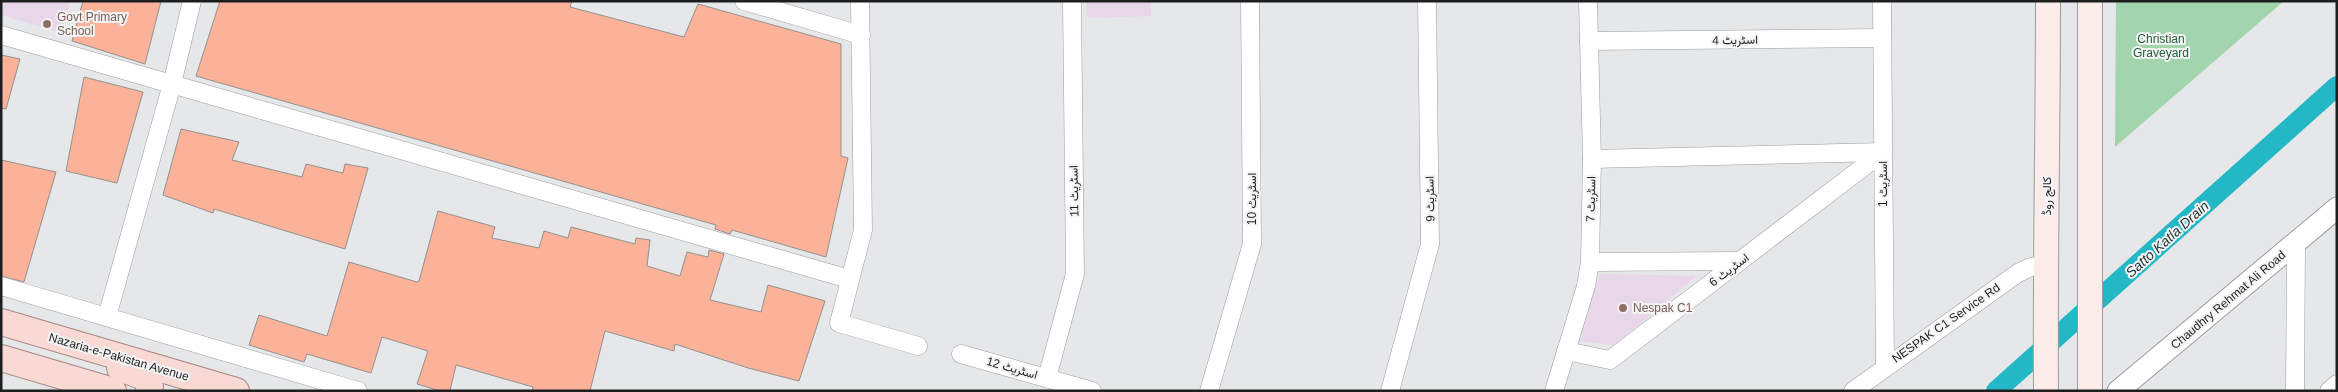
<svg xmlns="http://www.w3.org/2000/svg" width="2338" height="392" font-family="Helvetica,Vazirmatn,sans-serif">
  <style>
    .education { fill: #e7d7e9 }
    .green { fill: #a2d5ae }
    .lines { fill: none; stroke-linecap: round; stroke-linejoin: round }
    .canal { stroke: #24b8c6; stroke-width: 20 }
    .building { fill: #fbb298; stroke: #929190 }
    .minor-casing { stroke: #9c9c9e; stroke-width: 19 }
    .tertiary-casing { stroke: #9c9c9e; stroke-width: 23 }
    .secondary-casing { stroke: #9c9c9e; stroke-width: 26 }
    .primary-casing { stroke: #a88782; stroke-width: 28 }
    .minor { stroke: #fff; stroke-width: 18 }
    .tertiary { stroke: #fff; stroke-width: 21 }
    .secondary { stroke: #fbecea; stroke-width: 24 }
    .primary { stroke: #f8d9d4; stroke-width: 26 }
    .education-dot { fill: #8d6e63; stroke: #f4f4f5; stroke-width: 2 }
    .labels { text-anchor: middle; stroke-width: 4; stroke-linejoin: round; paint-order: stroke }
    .education-label { font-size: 12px; fill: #785e54; stroke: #f4f4f5; text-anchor: start }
    .park-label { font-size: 12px; fill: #245d36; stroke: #f4f4f5 }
    .street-label { font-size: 12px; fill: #1d1e1e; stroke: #f4f4f5 }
    .water-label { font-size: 14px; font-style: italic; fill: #1b3235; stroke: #f4f4f5 }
  </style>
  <rect width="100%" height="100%" fill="#e6e7e8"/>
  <g class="education">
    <polygon points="1,1 70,1 61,33 1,15"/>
    <polygon points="1086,1 1151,1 1151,16 1087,18"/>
    <polygon points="1600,274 1697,276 1614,345 1578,341"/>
  </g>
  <polygon class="green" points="2116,1 2284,1 2115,147"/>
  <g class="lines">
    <polyline class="canal" points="1996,391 2337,86"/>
  </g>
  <g class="building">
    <polygon points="83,1 161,1 145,64 72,41"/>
    <polygon points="220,1 572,1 570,7 684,37 698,4 841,44 841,156 848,158 826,257 732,230 730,234 715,229 716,225 196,76"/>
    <polygon points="1,55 20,59 6,109 1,108"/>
    <polygon points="84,77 143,92 117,183 66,171"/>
    <polygon points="181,129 239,142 232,160 302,177 306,164 343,173 345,164 368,168 345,249 214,209 213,213 163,195"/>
    <polygon points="1,160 56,172 24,282 1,276"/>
    <polygon points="438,211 495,227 492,238 539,248 544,231 568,238 571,227 635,244 636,238 650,240 647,266 680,276 687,252 708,257 709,250 724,254 710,300 761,312 768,285 825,301 799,381 748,368 675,344 674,351 605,331 590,391 532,391 533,387 456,365 450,391 440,391 417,384 428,351 382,337 371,373 307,354 304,362 249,345 259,315 327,336 349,262 417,282 419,281"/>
  </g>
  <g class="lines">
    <defs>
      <g id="minor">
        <polyline points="744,1 861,35"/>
        <polyline points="860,1 863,230 839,323 918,346"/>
        <polyline points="1882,1 1885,366"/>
        <polyline points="1,35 849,279"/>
        <polyline points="1589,41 1882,38"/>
        <polyline points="1592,159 1883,152"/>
        <polyline points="1590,262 1740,261"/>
        <polyline points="1,286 358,391"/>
        <polyline points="107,317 172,84 192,1"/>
        <polyline points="1566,351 1610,360 1883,152"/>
        <polyline points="961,354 1092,391"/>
        <polyline points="1047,378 1075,274 1072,1"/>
        <polyline points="1209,391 1252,244 1250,1"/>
        <polyline points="1390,391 1430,244 1427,1"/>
        <polyline points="1554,391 1586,286 1590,262 1592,159 1588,1"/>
        <polyline points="1853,391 2018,273 2031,267 2045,265"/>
        <polyline points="2295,391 2296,244"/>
        <polyline points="2329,391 2337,384"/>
      </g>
      <polyline id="tertiary" points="2118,391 2337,208"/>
      <g id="secondary">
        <path d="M2046 391C2045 261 2048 131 2048 1"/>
        <polyline points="2090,391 2090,1"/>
      </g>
      <g id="primary">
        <polyline points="1,322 236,391"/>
        <polyline points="1,358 113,391"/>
        <polyline points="120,368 144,377 150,386 149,391"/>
      </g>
    </defs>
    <use href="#minor" class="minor-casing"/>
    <use href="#tertiary" class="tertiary-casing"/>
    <use href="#secondary" class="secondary-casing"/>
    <use href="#primary" class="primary-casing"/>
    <use href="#minor" class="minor"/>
    <use href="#tertiary" class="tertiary"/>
    <use href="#secondary" class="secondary"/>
    <use href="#primary" class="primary"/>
  </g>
  <g class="education-dot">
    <circle cx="47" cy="24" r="5"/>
    <circle cx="1623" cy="308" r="5"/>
  </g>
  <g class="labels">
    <g class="education-label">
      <text x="57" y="21">Govt Primary<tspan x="57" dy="14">School</tspan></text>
      <text x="1633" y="312">Nespak C1</text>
    </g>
    <g class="park-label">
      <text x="2161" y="43">Christian<tspan x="2161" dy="14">Graveyard</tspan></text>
    </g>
    <g class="street-label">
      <text transform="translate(1735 40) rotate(-1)" y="4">اسٹریٹ 4</text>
      <text transform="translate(1883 184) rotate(-90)" y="4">اسٹریٹ 1</text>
      <text transform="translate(1074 191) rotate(-91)" y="4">اسٹریٹ 11</text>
      <text transform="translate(2047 196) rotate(-90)" y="4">کالج روڈ</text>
      <text transform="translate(1252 199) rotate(-90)" y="4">اسٹریٹ 10</text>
      <text transform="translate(1430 199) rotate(-91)" y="4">اسٹریٹ 9</text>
      <text transform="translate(1591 199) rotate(-89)" y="4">اسٹریٹ 7</text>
      <text transform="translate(1729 270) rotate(-37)" y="4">اسٹریٹ 6</text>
      <text transform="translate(2228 300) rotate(-40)" y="4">Chaudhry Rehmat Ali Road</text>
      <text transform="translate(1946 323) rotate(-35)" y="4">NESPAK C1 Service Rd</text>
      <text transform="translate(119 357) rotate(16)" y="4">Nazaria-e-Pakistan Avenue</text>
      <text transform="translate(1012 368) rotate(16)" y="4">اسٹریٹ 12</text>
    </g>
    <g class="water-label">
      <text transform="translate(2167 239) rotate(-42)" y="5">Satto Katla Drain</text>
    </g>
  </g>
  <rect width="2338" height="392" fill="none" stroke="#1d1e1e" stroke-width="5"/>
</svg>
